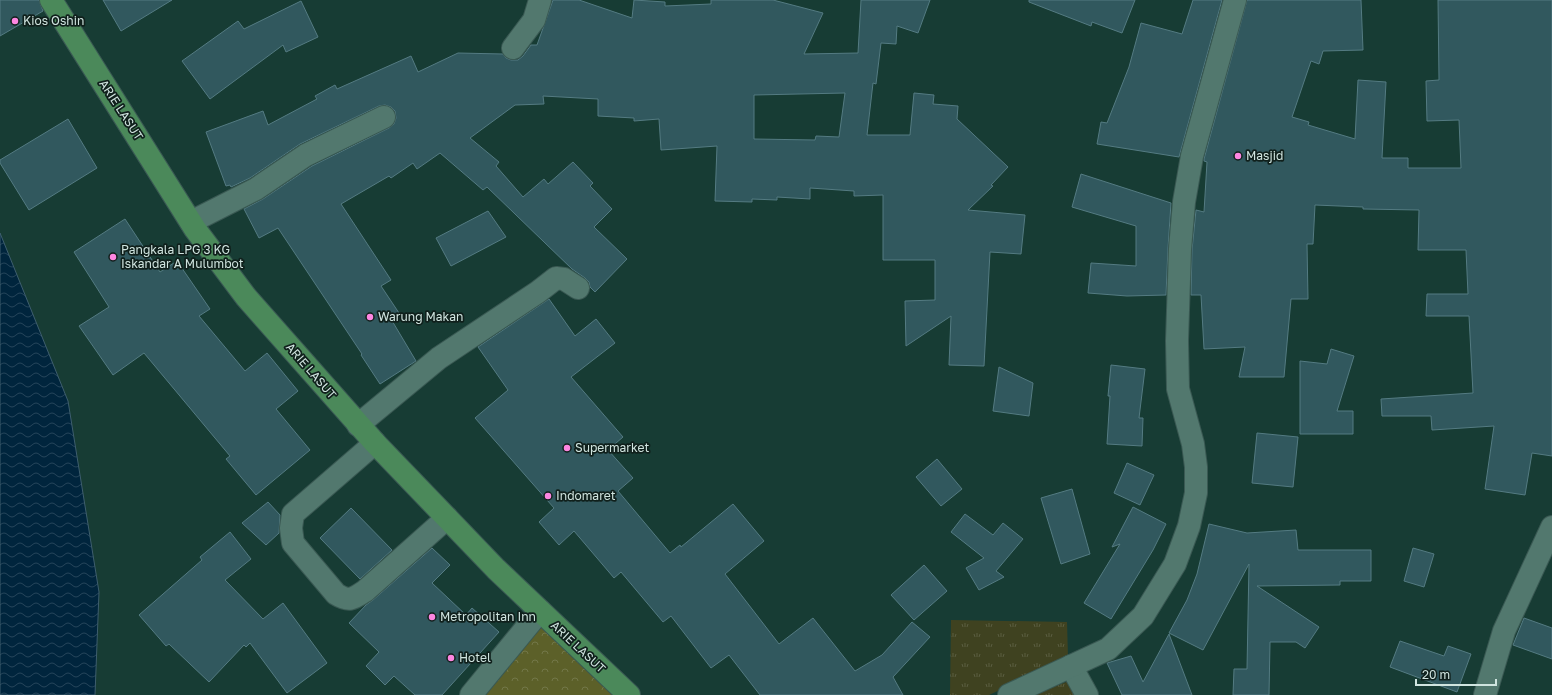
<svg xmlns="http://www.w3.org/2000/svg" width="1552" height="695" font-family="'Golos Text',sans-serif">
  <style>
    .forest { fill: url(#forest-crowns) }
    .park { fill: url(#park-tufts) }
    .water { fill: url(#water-waves); stroke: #3e5e6e }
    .building { fill: #31585e; stroke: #547b82; fill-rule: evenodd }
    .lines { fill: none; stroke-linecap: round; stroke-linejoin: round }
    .minor-casing { stroke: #3a5953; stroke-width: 24 }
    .major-casing { stroke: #3a5953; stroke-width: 24 }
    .minor { stroke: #52786e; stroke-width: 22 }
    .major { stroke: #4b895a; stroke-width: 22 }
    .poi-dot { fill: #fd86e1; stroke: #10201c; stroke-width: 1.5 }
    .labels { text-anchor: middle; stroke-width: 3.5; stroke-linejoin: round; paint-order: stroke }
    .poi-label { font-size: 12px; fill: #d0e4df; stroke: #10201c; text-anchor: start }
    .street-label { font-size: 12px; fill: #d0e4df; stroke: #10201c }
  </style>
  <defs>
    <pattern id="forest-crowns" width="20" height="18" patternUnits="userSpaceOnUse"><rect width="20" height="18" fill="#5c6029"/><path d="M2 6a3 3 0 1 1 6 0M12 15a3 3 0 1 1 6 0" fill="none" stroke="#727748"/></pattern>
    <pattern id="park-tufts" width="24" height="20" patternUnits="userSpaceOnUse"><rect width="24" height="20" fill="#3f4220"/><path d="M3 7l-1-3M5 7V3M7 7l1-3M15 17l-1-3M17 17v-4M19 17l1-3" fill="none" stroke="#5a5d40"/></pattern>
    <pattern id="water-waves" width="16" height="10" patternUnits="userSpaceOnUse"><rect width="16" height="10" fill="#00253d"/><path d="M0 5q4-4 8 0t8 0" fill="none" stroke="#244459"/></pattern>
  </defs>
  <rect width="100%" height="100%" fill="#173c34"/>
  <polygon class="forest" points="540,619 614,695 485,695"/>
  <g class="park">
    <polygon points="951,620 1067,622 1068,658 989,695 950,695"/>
    <polygon points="1071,680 1077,695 1034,695"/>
  </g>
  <polygon class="water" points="0,233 68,401 99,592 95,695 0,695"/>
  <g class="building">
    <polygon points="0,0 39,0 43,11 0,36"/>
    <polygon points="103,0 172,0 121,31"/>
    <path d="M553 0H579L632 18 634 0 665 2V6L711 4V0H773L823 13 804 54 858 53 861 0H930L918 33 897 26 896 44 881 43 876 84 873 83 867 135H910L914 93 934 95 933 104 958 106 957 119 1008 167 991 185 993 186 968 210 1025 215 1021 254 990 252 984 366 949 365 951 316 906 346 905 301 935 300V260H883V195L854 196V191L810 188V199L777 197V200L752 199V202L715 201 717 146 661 150 659 119 634 121V118L598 116V99L543 96 544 104 515 105 470 138 499 162 496 166 523 197 544 179 548 184 573 162 593 183 590 186 612 209 594 227 627 259 595 292 590 287 589 282 585 278 572 269 487 187 483 190 440 153 417 169 413 163 391 178 389 176 341 204 391 280 381 286 399 313 391 319 416 361 380 384 361 355 362 354 278 228 259 238 244 209 263 199 312 166 389 128 394 124 396 118 395 111 391 107 385 105 379 106 300 144 250 178 231 187 230 185 226 186 206 132 263 111 268 125 317 99 315 96 335 85 337 89 411 56 418 72 458 53 503 54 506 58 511 60H518L523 56 531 45H537ZM845 93 839 137 816 136 815 140 754 139V95Z"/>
    <polygon points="1029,0 1135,0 1122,33 1092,22 1091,26 1029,2"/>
    <polygon points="1193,0 1222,0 1179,157 1097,144 1101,122 1107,123 1129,67 1141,23 1182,34"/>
    <polygon points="1247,0 1361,0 1363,50 1323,51 1319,64 1311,61 1292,117 1309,122 1308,125 1355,139 1358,80 1386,82 1382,158 1408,158 1408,168 1461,168 1459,120 1427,121 1426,81 1439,80 1438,0 1552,0 1552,456 1532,453 1525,495 1485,489 1494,426 1432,430 1431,416 1382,416 1381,399 1473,393 1469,316 1426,316 1427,294 1468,294 1466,250 1418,250 1419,210 1363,209 1363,207 1315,205 1313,244 1307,244 1308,299 1291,299 1284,377 1239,377 1245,347 1204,349 1201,295 1191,295 1192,250 1196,210 1204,212 1207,162 1204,161 1204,159"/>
    <polygon points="301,1 318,37 286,52 283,45 210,99 182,61 238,21 244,29"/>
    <polygon points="68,119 97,168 29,210 0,163 0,160"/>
    <polygon points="1081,174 1171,203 1168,248 1166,295 1127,296 1088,293 1091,263 1136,266 1136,226 1072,207"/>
    <polygon points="488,211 506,237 451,266 436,238"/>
    <polygon points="125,219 160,272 177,261 210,309 199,316 245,371 267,353 298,391 276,409 310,450 256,495 226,459 230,456 144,353 113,375 79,326 109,307 74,252"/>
    <polygon points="549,299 575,336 596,319 615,343 571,377 623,437 608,450 633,478 618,491 670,553 680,545 681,547 733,504 764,541 725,574 779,644 813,618 855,671 882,655 912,622 930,637 893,677 903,695 760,695 729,655 711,668 671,616 663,622 621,572 614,578 574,531 559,545 539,522 554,508 475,418 508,390 478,347"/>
    <polygon points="1331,349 1354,356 1337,411 1353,411 1353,434 1300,434 1300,361 1327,364"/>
    <polygon points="1111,365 1145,369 1139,418 1143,418 1142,446 1107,444 1110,396 1108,396"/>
    <polygon points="999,367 1033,383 1029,416 993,411"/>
    <polygon points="1257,433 1298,437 1293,487 1252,483"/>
    <polygon points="937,459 962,489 941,506 916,477"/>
    <polygon points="1127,463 1154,475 1140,505 1114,493"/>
    <polygon points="1072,489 1090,554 1061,564 1041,498"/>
    <polygon points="268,502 280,515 279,533 266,545 242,523"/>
    <polygon points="1133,507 1166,524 1153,550 1111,619 1084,603 1120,544 1112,547"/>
    <polygon points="351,508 392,550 360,579 320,538"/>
    <polygon points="965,514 993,535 1003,523 1023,539 996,571 1004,577 979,590 966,568 984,558 951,532"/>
    <polygon points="1209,524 1247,533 1296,530 1298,550 1371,550 1371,581 1340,581 1340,585 1257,586 1319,627 1305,648 1296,642 1270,642 1269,695 1233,695 1234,669 1247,669 1249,564 1203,650 1169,633 1187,600 1197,574"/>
    <polygon points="230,532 251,559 225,580 263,619 283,603 327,663 287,693 250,643 246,647 244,645 209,682 169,644 166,646 139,615 202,560 200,557"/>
    <polygon points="432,548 450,565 432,583 466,615 472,608 499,632 442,695 415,695 394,676 385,685 366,666 379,652 349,623 366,605 373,600"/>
    <polygon points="1413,548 1434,554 1424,587 1404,581"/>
    <polygon points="924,565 947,591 914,620 891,595"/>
    <polygon points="1524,618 1552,628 1552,659 1513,645"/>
    <polygon points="1169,634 1192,695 1122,695 1107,663 1131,656 1143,682"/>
    <polygon points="1400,641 1444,656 1448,646 1471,654 1457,692 1390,667"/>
  </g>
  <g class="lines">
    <defs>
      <g id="minor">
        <polyline points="513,48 534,20 540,0"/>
        <polyline points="191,222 256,189 306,155 384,117"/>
        <polyline points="358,425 439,358 538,292 556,278 564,279 578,288"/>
        <path d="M375 443 293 514 291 528 293 543 336 594C349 602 353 599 365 591L447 518"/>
        <polyline points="1071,666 1087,695"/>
        <polyline points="471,695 540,611"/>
        <polyline points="1009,695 1108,649 1143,616 1175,564 1189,526 1196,493 1196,467 1193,444 1178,389 1177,341 1180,249 1184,202 1192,156 1235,0"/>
        <polyline points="1485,695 1504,631 1552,527"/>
      </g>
      <polyline id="major" points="51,0 195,229 246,297 375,443 496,569 629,695"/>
    </defs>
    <use href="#minor" class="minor-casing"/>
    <use href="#major" class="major-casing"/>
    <use href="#minor" class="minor"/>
    <use href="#major" class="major"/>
  </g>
  <g class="poi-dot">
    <circle cx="15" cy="21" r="4"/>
    <circle cx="1238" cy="156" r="4"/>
    <circle cx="113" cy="257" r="4"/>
    <circle cx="370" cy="317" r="4"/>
    <circle cx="567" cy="448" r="4"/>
    <circle cx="548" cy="496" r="4"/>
    <circle cx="432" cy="617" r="4"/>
    <circle cx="451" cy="658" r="4"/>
  </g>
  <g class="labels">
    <g class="poi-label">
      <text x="23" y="25">Kios Oshin</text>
      <text x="1246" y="160">Masjid</text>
      <text x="121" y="254">Pangkala LPG 3 KG<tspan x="121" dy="14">Iskandar A Mulumbot</tspan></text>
      <text x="378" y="321">Warung Makan</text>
      <text x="575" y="452">Supermarket</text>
      <text x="556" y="500">Indomaret</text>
      <text x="440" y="621">Metropolitan Inn</text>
      <text x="459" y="662">Hotel</text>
    </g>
    <g class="street-label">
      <text transform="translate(121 110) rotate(57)" y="4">ARIE LASUT</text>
      <text transform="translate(311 371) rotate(49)" y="4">ARIE LASUT</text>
      <text transform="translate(578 647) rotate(43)" y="4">ARIE LASUT</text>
    </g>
  </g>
  <path d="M1416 679v6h80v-6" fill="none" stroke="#d0e4df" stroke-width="2"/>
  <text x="1422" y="679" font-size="12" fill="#d0e4df" stroke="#10201c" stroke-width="3" paint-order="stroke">20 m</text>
</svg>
